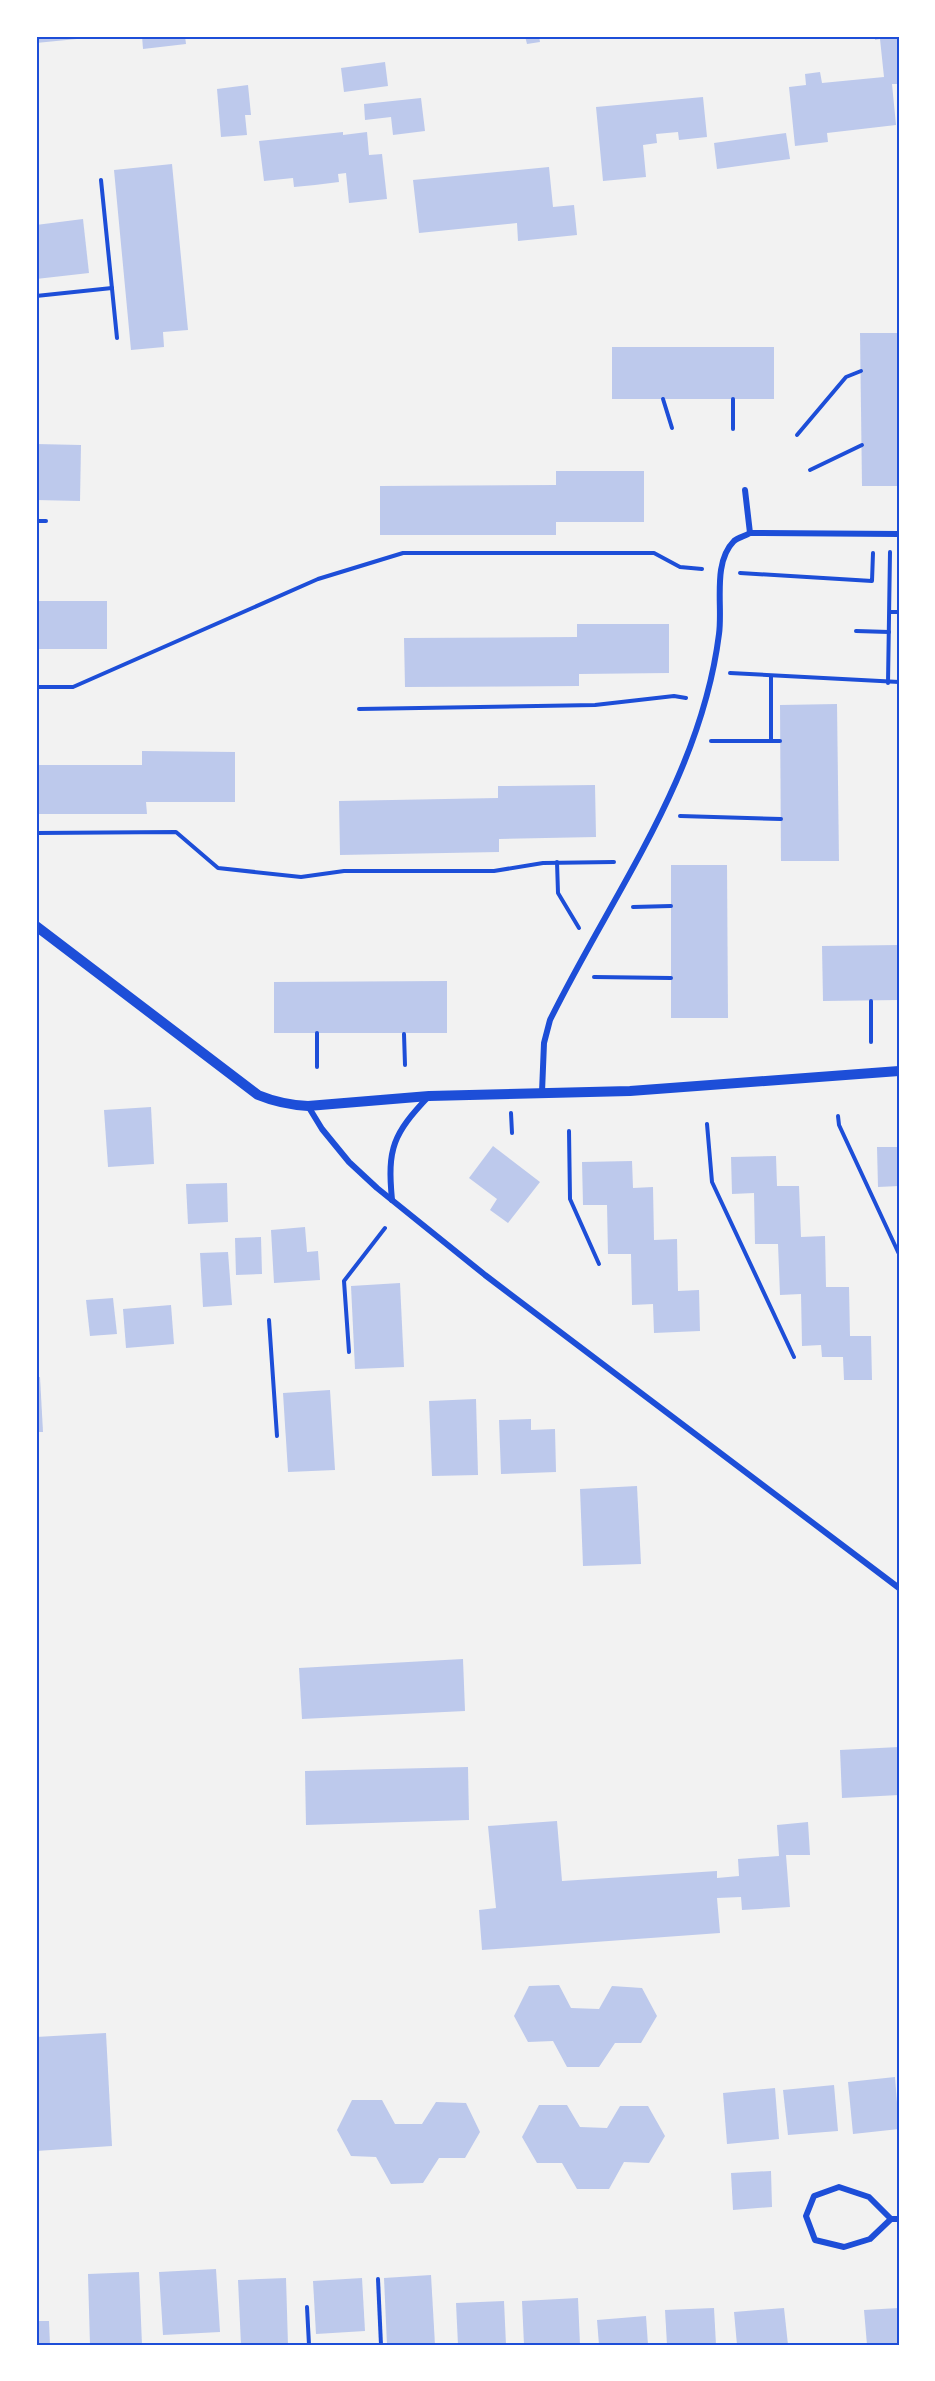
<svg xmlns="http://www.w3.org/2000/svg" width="935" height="2381" font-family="'Source Serif 4',serif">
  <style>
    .building { fill: #bdc9ec }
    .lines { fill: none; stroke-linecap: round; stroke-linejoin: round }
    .path { stroke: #1d4ed8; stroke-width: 4 }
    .minor { stroke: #1d4ed8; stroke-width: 6 }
    .tertiary { stroke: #1d4ed8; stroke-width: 10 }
    .neatline { fill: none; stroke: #1d4ed8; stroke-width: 2 }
  </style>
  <rect width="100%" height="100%" fill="#f2f2f2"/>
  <g class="building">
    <polygon points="36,36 86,36 87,38 36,43"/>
    <polygon points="142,36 185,36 186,44 143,49"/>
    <polygon points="525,36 539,36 540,42 527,44"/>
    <polygon points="875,36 899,36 899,84 892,84 896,125 827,133 828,142 795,146 789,87 806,85 805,74 820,72 822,83 884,77 880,39 875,40"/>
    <polygon points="385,62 388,86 344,92 341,68"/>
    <polygon points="248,85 251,115 245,115 247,135 221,137 217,89"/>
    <polygon points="703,97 707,137 679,140 678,132 656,134 657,143 643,145 646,177 603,181 596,107"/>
    <polygon points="421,98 425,131 393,135 391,117 365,120 364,104"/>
    <polygon points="343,132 343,135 367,132 369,155 382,154 387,199 349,203 346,173 338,174 339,182 315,185 294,187 293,178 264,181 259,141"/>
    <polygon points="786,133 790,159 717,169 714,143"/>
    <polygon points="172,164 188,330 163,332 164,347 131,350 114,170"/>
    <polygon points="549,167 553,207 574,205 577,235 518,241 517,223 419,233 413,180"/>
    <polygon points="83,219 89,273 36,279 36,225"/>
    <polygon points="860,333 899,333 899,486 862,486"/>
    <rect x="612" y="347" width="162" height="52"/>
    <polygon points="36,444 81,445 80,501 36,500"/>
    <polygon points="556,471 644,471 644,522 556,522 556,535 380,535 380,486 556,485"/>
    <rect x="36" y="601" width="71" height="48"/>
    <polygon points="577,624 669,624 669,673 579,674 579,686 405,687 404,638 577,637"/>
    <polygon points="837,704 839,861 781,861 780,705"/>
    <polygon points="142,751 235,752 235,802 146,802 147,814 36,814 36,765 142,765"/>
    <polygon points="595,785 596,837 499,839 499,852 340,855 339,801 498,798 498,786"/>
    <polygon points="671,865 727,865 728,1018 671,1018"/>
    <polygon points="899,945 899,1000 823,1001 822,946"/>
    <polygon points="447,981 447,1033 274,1033 274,982"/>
    <polygon points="151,1107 154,1164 108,1167 104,1110"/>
    <polygon points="493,1146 540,1182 508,1223 490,1210 497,1199 469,1178"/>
    <polygon points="877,1147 899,1147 899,1186 878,1187"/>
    <polygon points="776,1156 777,1186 799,1186 801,1237 825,1236 826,1287 849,1287 850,1336 871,1336 872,1380 844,1380 843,1357 822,1357 821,1345 802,1346 801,1294 780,1295 778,1244 755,1244 754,1193 732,1194 731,1157"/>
    <polygon points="632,1161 633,1188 653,1187 654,1240 677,1239 678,1291 699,1290 700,1331 654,1333 653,1304 632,1305 631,1254 608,1254 607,1205 583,1205 582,1162"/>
    <polygon points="227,1183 228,1222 188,1224 186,1184"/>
    <polygon points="305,1227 307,1252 318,1251 320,1280 274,1283 271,1230"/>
    <polygon points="261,1237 262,1274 236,1275 235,1238"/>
    <polygon points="228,1252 232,1305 203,1307 200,1253"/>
    <polygon points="400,1283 404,1367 355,1369 351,1286"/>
    <polygon points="113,1298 117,1334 90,1336 86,1300"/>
    <polygon points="171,1305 174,1344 126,1348 123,1309"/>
    <polygon points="36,1377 40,1377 43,1432 36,1432"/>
    <polygon points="330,1390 335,1470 288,1472 283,1393"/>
    <polygon points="476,1399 478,1475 432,1476 429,1401"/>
    <polygon points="531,1419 531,1430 555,1429 556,1472 501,1474 499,1420"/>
    <polygon points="637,1486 641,1564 583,1566 580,1489"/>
    <polygon points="463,1659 465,1711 302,1719 299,1668"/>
    <polygon points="899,1747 899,1795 842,1798 840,1750"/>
    <polygon points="468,1767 469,1820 306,1825 305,1771"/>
    <polygon points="557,1821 562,1881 717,1871 717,1878 739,1876 738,1859 779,1856 777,1825 808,1822 810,1855 786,1855 790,1907 742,1910 741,1897 717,1898 720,1933 482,1950 479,1910 496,1908 488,1826"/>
    <polygon points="559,1985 571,2008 599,2009 612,1986 642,1988 657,2016 641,2043 615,2043 599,2067 567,2067 553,2041 528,2042 514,2016 529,1986"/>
    <polygon points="106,2033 112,2146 36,2151 36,2037"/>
    <polygon points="895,2077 899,2129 853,2134 848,2082"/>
    <polygon points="834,2085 838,2131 788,2135 783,2090"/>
    <polygon points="775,2088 779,2139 727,2144 723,2093"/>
    <polygon points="352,2100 382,2100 395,2124 422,2124 436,2102 466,2103 480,2132 465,2158 439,2158 423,2183 391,2184 376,2157 351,2156 337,2130"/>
    <polygon points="539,2105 567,2105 580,2127 607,2128 620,2106 648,2106 665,2136 649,2163 624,2162 609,2189 577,2189 562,2163 537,2163 522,2137"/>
    <polygon points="771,2171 772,2207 733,2210 731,2173"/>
    <polygon points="216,2269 220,2332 163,2335 159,2272"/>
    <polygon points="139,2272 142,2345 90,2345 88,2274"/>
    <polygon points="431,2275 435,2345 387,2345 384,2278"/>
    <polygon points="286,2278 288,2345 241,2345 238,2280"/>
    <polygon points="362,2278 365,2331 316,2334 313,2281"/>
    <polygon points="578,2298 580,2345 524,2345 522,2301"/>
    <polygon points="504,2301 506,2345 458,2345 456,2303"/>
    <polygon points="714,2308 716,2345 667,2345 665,2310"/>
    <polygon points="784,2308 788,2345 737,2345 734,2312"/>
    <polygon points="899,2308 899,2345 867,2345 864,2310"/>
    <polygon points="646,2316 648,2345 599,2345 597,2320"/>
    <polygon points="36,2321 49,2321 50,2345 36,2345"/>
  </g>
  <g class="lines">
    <g class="path">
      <polyline points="101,180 117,338"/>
      <polyline points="36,296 112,288"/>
      <polyline points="663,399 672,428"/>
      <polyline points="733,399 733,429"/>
      <polyline points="797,435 846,377 861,371"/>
      <polyline points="810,470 862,445"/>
      <polyline points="36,521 46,521"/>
      <polyline points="740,573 872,581 873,553"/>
      <polyline points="890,612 899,612"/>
      <polyline points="856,631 889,632"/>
      <polyline points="730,673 899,682"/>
      <polyline points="888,683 890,552"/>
      <polyline points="36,687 73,687 318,579 403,553 654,553 680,567 702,569"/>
      <polyline points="359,709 595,705 674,696 686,698"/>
      <polyline points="711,741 780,741"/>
      <polyline points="771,741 771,676"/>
      <polyline points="680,816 781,819"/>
      <polyline points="36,833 176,832 218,868 301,877 344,871 494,871 543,863 614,862"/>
      <polyline points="557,862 558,893 579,928"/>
      <polyline points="633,907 671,906"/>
      <polyline points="594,977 671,978"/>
      <polyline points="871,1001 871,1042"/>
      <polyline points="317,1033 317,1067"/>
      <polyline points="404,1034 405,1065"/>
      <polyline points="511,1113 512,1133"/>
      <polyline points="838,1116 839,1125 899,1254"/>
      <polyline points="707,1124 712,1182 794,1357"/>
      <polyline points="569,1131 570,1199 599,1264"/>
      <polyline points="269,1320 277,1436"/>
      <polyline points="349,1352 344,1281 385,1228"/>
      <polyline points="378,2279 381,2345"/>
      <polyline points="307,2307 309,2345"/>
    </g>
    <g class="minor">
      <polyline points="750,533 899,534"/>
      <path d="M542 1092 544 1043 550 1020C612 894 701 778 719 634 723 606 712 563 734 541 738 538 745 536 750 533L745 490"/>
      <polyline points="308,1106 322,1129 349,1162 377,1188 485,1275 899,1588"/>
      <path d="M392 1200C387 1148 393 1134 429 1096"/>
      <polyline points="891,2219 869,2197 839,2187 814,2196 806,2216 815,2240 844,2247 870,2239 891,2219 899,2219"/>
    </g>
    <path class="tertiary" d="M36 926 258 1095C275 1102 290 1105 308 1106L429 1096 630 1091 899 1071"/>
  </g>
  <rect width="935" height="2381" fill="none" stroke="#ffffff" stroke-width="75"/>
  <rect x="38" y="38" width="860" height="2306" class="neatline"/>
</svg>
